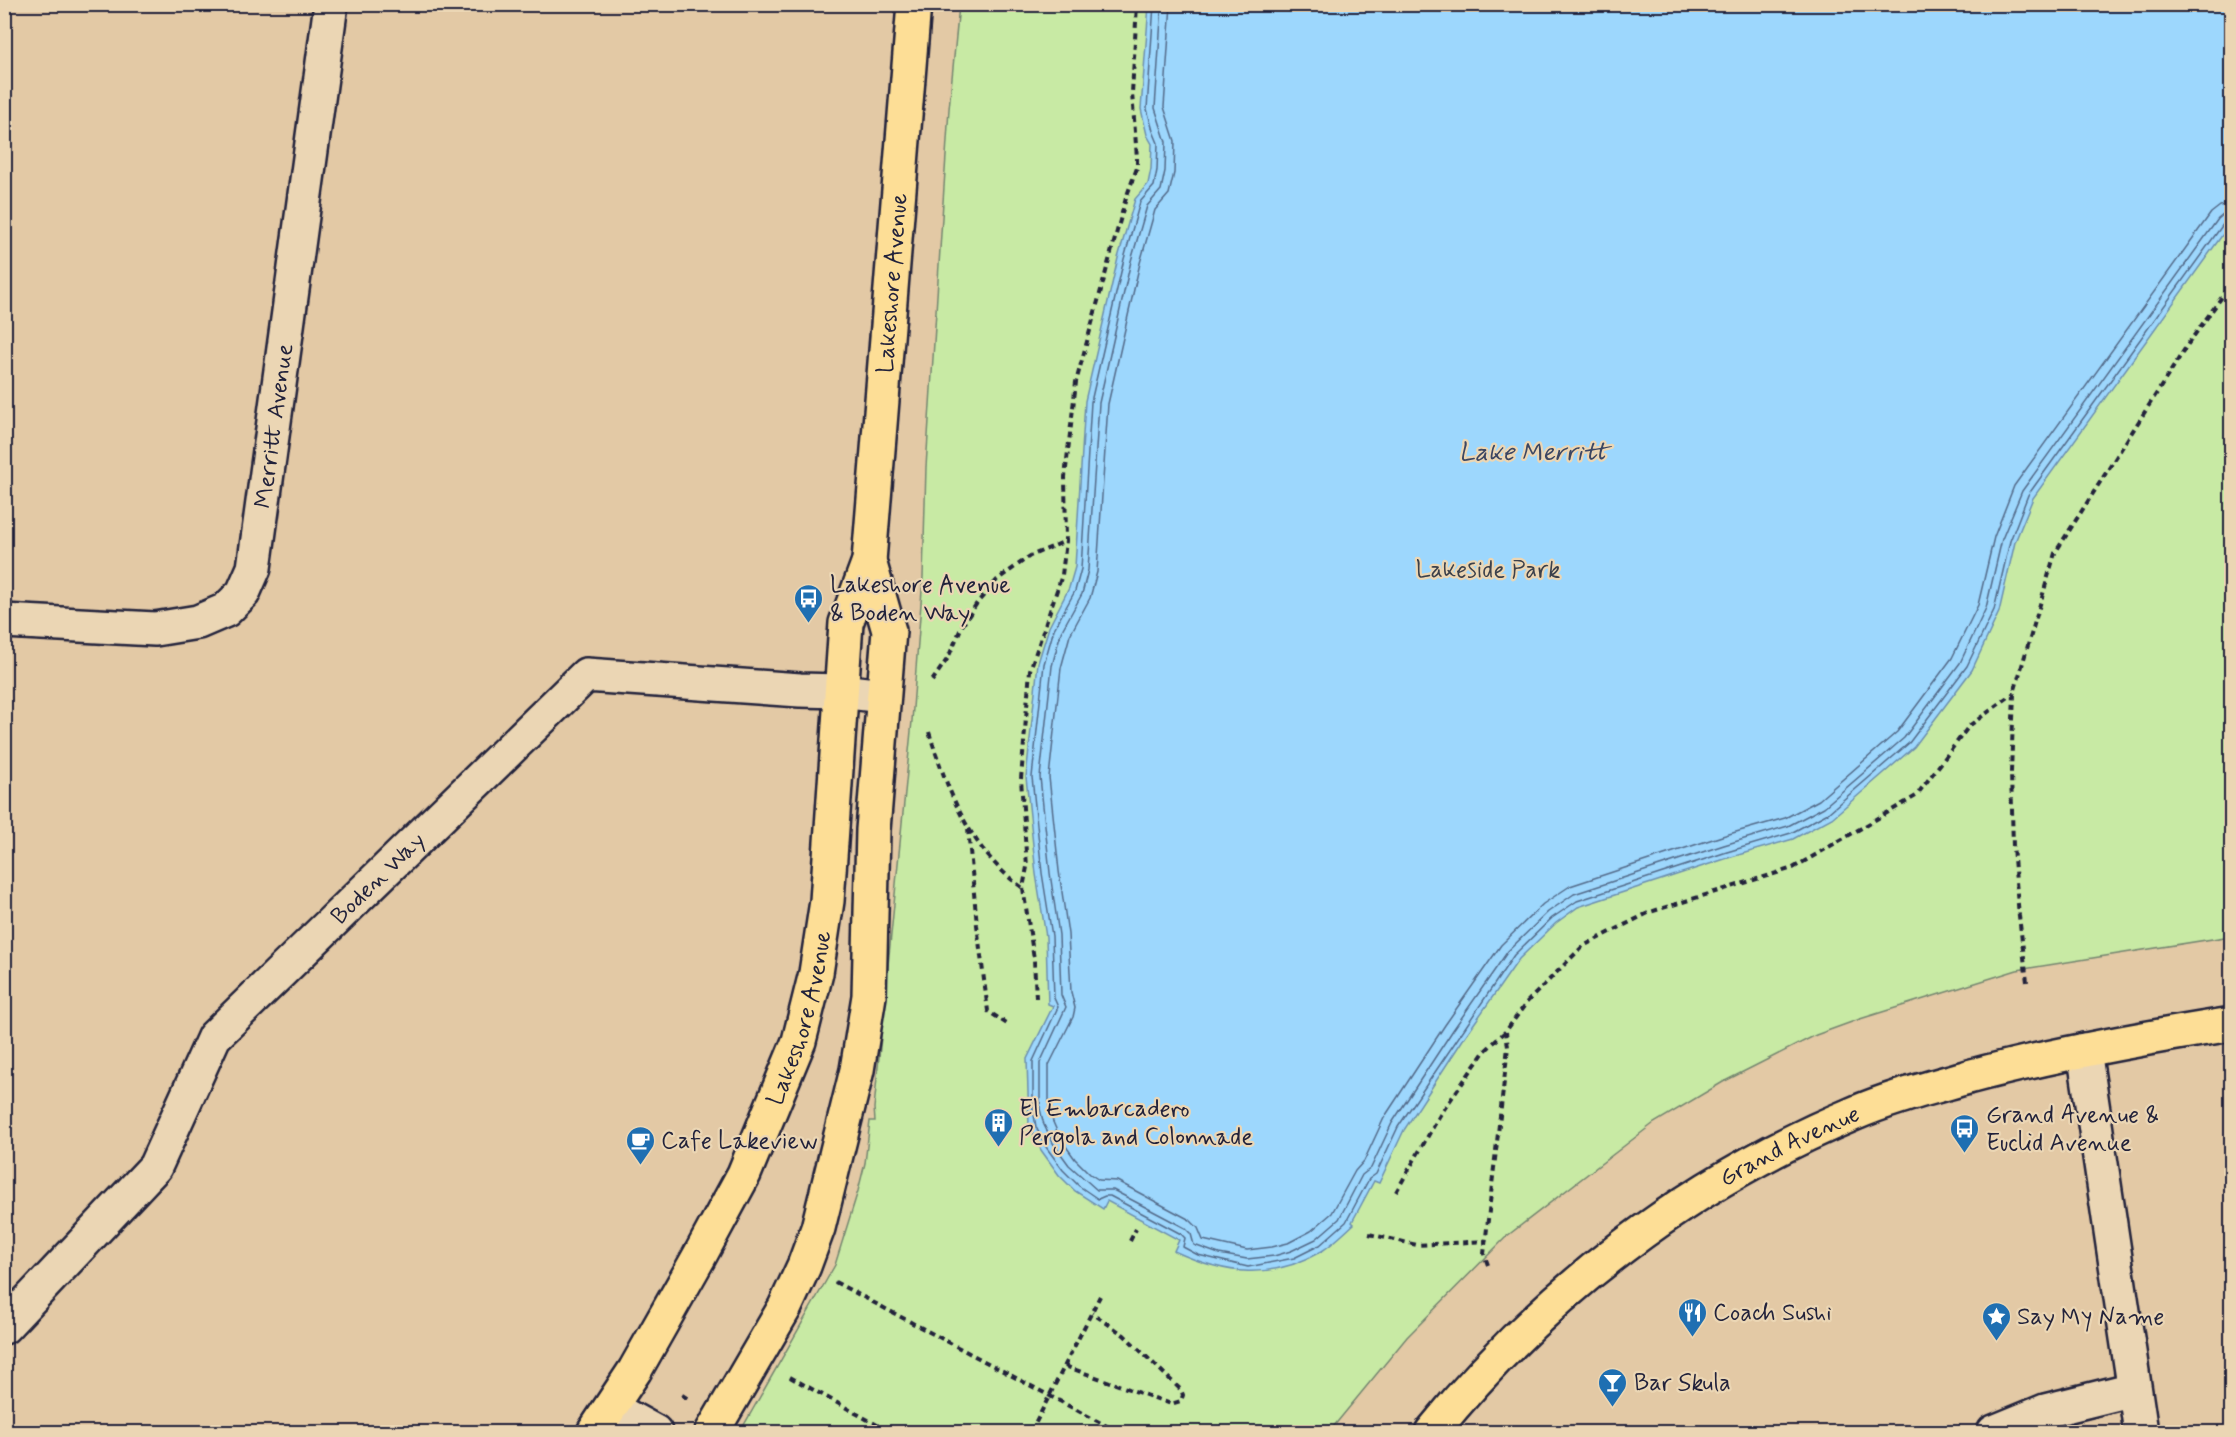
<svg xmlns="http://www.w3.org/2000/svg" width="2236" height="1437" font-family="Mynerve,sans-serif">
  <style>
    .green { fill: #c8eaa4; stroke: #758670; stroke-width: 1.5 }
    .water { fill: #9dd7fd; stroke: #6c8faf; stroke-width: 1.5 }
    .lines { fill: none; stroke-linecap: round; stroke-linejoin: round }
    .shore { stroke: #536a89; stroke-width: 1.5 }
    .minor-casing { stroke: #22223b; stroke-width: 38 }
    .major-casing { stroke: #22223b; stroke-width: 38 }
    .path { stroke: #22223b; stroke-width: 4; stroke-dasharray: 6 4.5; stroke-linecap: butt }
    .minor { stroke: #ebd6b4; stroke-width: 33 }
    .major { stroke: #fdde96; stroke-width: 33 }
    .labels { text-anchor: middle; stroke-width: 4.5; stroke-linejoin: round; paint-order: stroke }
    .street-label { font-size: 24px; fill: #22223b; stroke: #ebd6b4 }
    .park-label { font-size: 24px; fill: #3b404b; stroke: #ebd6b4 }
    .poi-label { font-size: 24px; fill: #22223b; stroke: #ebd6b4; text-anchor: start }
    .water-label { font-size: 26px; font-style: italic; fill: #3b4662; stroke: #ebd6b4 }
  </style>
  <rect width="100%" height="100%" fill="#e3c9a5"/>
  <filter id="ink" filterUnits="userSpaceOnUse"><feTurbulence type="fractalNoise" baseFrequency=".0167" numOctaves="2"/><feDisplacementMap in="SourceGraphic" scale="12" xChannelSelector="R" yChannelSelector="G"/><feConvolveMatrix kernelMatrix="1 2 1 2 8 2 1 2 1" color-interpolation-filters="sRGB"/></filter>
  <g filter="url(#ink)">
    <polygon class="green" points="959,5 2231,5 2231,936 2017,970 1860,1019 1816,1035 1723,1082 1654,1123 1507,1236 1407,1337 1329,1432 740,1432 835,1265 858,1191 865,1163 870,1121 875,1121 874,1108 912,721 923,577 926,467 949,109"/>
    <path class="water" d="M1149 5H2231V223L2033 498 2015 542 1999 612 1972 670 1914 747 1832 818 1793 839 1728 858 1578 907 1556 923 1519 959 1464 1038 1404 1130 1379 1183 1374 1181 1352 1222 1354 1224C1344 1233 1333 1244 1322 1251 1270 1281 1226 1275 1174 1251L1179 1240 1107 1201 1103 1209 1075 1191 1059 1175 1041 1150 1029 1125 1027 1059 1053 1006 1048 1004 1046 937 1036 874 1026 777 1038 663 1049 627 1069 588 1075 567 1085 401 1118 258 1135 199 1148 184 1151 169 1152 144 1147 135 1141 109Z"/>
    <g class="lines">
      <g class="shore">
        <polyline points="1154,4 1147,109 1153,131 1158,143 1157,170 1154,186 1140,202 1124,259 1091,402 1081,569 1075,591 1054,629 1044,664 1032,777 1042,873 1052,936 1054,998 1058,1007 1033,1061 1033,1109 1036,1127 1046,1147 1063,1170 1079,1186 1098,1199 1105,1196 1110,1196 1181,1234 1185,1238 1183,1247 1198,1255 1248,1267 1294,1258 1320,1245 1346,1222 1369,1179 1376,1174 1398,1127 1514,955 1552,918 1577,901 1727,852 1791,833 1828,813 1909,743 1967,666 1994,610 2010,541 2028,495 2224,223 2232,220"/>
        <polyline points="1162,4 1155,108 1166,142 1165,171 1161,190 1147,206 1131,261 1099,403 1088,570 1082,594 1061,632 1052,666 1040,777 1050,873 1059,935 1061,995 1066,1007 1040,1063 1040,1109 1044,1125 1053,1143 1069,1165 1097,1190 1113,1190 1185,1228 1191,1234 1194,1245 1219,1254 1247,1259 1274,1256 1291,1251 1316,1239 1339,1219 1362,1175 1371,1168 1392,1123 1453,1030 1508,951 1548,912 1574,894 1724,845 1788,826 1824,807 1904,738 1960,663 1986,608 2002,539 2022,491 2218,219 2224,214 2232,213"/>
        <polyline points="1171,4 1164,107 1175,141 1174,173 1169,194 1155,210 1140,263 1108,404 1097,572 1090,598 1070,635 1061,668 1049,777 1059,871 1068,934 1071,992 1075,1008 1073,1017 1049,1065 1049,1107 1053,1122 1060,1138 1075,1159 1090,1174 1099,1180 1117,1181 1190,1220 1198,1228 1203,1240 1247,1250 1272,1247 1288,1243 1311,1231 1332,1213 1355,1171 1364,1161 1384,1118 1445,1025 1501,945 1543,904 1570,886 1722,836 1785,818 1819,800 1897,732 1952,658 1978,605 1994,537 2014,486 2211,213 2220,206 2232,204"/>
      </g>
      <defs>
        <g id="minor">
          <path id="s1" d="M4 621 155 629 198 622 226 610 243 593 254 568 331 4"/>
          <polyline points="2084,1050 2141,1432"/>
          <path id="s2" d="M4 1327 155 1167 214 1037 586 675 800 690 841 691 883 696"/>
          <polyline points="611,1408 655,1432"/>
          <polyline points="1994,1432 2045,1411 2134,1389"/>
        </g>
        <g id="major">
          <path id="s3" d="M594 1432 635 1370 699 1257 744 1174 799 1041 816 973 827 901 846 623 869 561 914 4"/>
          <polyline points="712,1432 785,1307 804,1266 818,1228 857,1070 869,996 873,830 889,631 869,561"/>
          <path id="s4" d="M1432 1432C1543 1294 1689 1182 1853 1114 1890 1098 1930 1088 1968 1077 2055 1054 2143 1038 2232 1024"/>
        </g>
      </defs>
      <use href="#minor" class="minor-casing"/>
      <use href="#major" class="major-casing"/>
      <g class="path">
        <polyline points="932,681 948,658 962,626 977,603 997,580 1030,556 1066,541"/>
        <path d="M929 732C948 792 970 851 1023 888"/>
        <polyline points="968,829 977,925 988,1011 1010,1026"/>
        <polyline points="2027,982 2019,916 2013,847 2011,772 2014,693 2055,553 2188,344 2232,283"/>
        <polyline points="1036,998 1034,959 1023,888 1027,867 1021,779 1030,670 1062,575 1066,541 1065,477 1076,382 1126,198 1137,168 1137,158 1132,93 1137,4"/>
        <polyline points="1396,1192 1440,1115 1484,1052 1506,1031 1527,1002 1583,946 1650,912 1793,868 1916,796 1969,726 2014,693"/>
        <polyline points="1369,1234 1417,1245 1486,1241"/>
        <polyline points="1130,1241 1136,1229"/>
        <polyline points="1488,1265 1484,1254 1508,1047 1506,1032"/>
        <polyline points="835,1282 1118,1432"/>
        <polyline points="1065,1366 1171,1404 1181,1401 1183,1395 1181,1390 1124,1335 1092,1313"/>
        <polyline points="790,1377 890,1432"/>
        <polyline points="682,1395 690,1400"/>
        <polyline points="1031,1432 1100,1296"/>
      </g>
      <use href="#minor" class="minor"/>
      <use href="#major" class="major"/>
    </g>
  </g>
  <defs>
    <symbol id="bus-pin" viewBox="-11 -11 22 30"><path d="M0 17L-7.5 6A9.5 9.5 0 1 1 7.5 6Z" fill="#1f6fb2" stroke="#ebd6b4"/><path d="M-5-6H5V4H4V6H2V4H-2V6H-4V4H-5ZM-3.5-4V0h7V-4ZM-3.5 1.2v1.5H-2V1.2ZM2 1.2v1.5H3.5V1.2Z" fill="#fff"/></symbol>
    <symbol id="building-pin" viewBox="-11 -11 22 30"><path d="M0 17L-7.5 6A9.5 9.5 0 1 1 7.5 6Z" fill="#1f6fb2" stroke="#ebd6b4"/><path d="M-4-6H4V6H1V3H-1V6H-4ZM-2.5-4.3h1.7v1.8h-1.7ZM.8-4.3h1.7v1.8H.8ZM-2.5-1h1.7V.8h-1.7ZM.8-1h1.7V.8H.8Z" fill="#fff"/></symbol>
    <symbol id="cafe-pin" viewBox="-11 -11 22 30"><path d="M0 17L-7.5 6A9.5 9.5 0 1 1 7.5 6Z" fill="#1f6fb2" stroke="#ebd6b4"/><path d="M-5.5-4.5H6V0H3Q3 3.5 0 3.5H-2.5Q-5.5 3.5-5.5 0ZM3-3.2v2h1.7v-2ZM-6 4.5H4V6H-6Z" fill="#fff"/></symbol>
    <symbol id="restaurant-pin" viewBox="-11 -11 22 30"><path d="M0 17L-7.5 6A9.5 9.5 0 1 1 7.5 6Z" fill="#1f6fb2" stroke="#ebd6b4"/><path d="M-5-6h1v4h1v-4h1v4h1v-4h1v5L-1.5 .5V6h-2V.5L-5-1ZM5-6V6H3V1.5H1.5Q1.5-4 5-6Z" fill="#fff"/></symbol>
    <symbol id="sight-pin" viewBox="-11 -11 22 30"><path d="M0 17L-7.5 6A9.5 9.5 0 1 1 7.5 6Z" fill="#1f6fb2" stroke="#ebd6b4"/><path d="M0-6L1.8-2.2L6-1.7L2.9 1.2L3.7 5.4L0 3.3L-3.7 5.4L-2.9 1.2L-6-1.7L-1.8-2.2Z" fill="#fff"/></symbol>
    <symbol id="bar-pin" viewBox="-11 -11 22 30"><path d="M0 17L-7.5 6A9.5 9.5 0 1 1 7.5 6Z" fill="#1f6fb2" stroke="#ebd6b4"/><path d="M-6-5H6L.8 .8V4.5H3.5V6h-7V4.5H-.8V.8Z" fill="#fff"/></symbol>
  </defs>
  <g fill-rule="evenodd">
    <use href="#bus-pin" x="792" y="582" width="33" height="45"/>
    <use href="#building-pin" x="982" y="1106" width="33" height="45"/>
    <use href="#bus-pin" x="1948" y="1112" width="33" height="45"/>
    <use href="#cafe-pin" x="624" y="1124" width="33" height="45"/>
    <use href="#restaurant-pin" x="1676" y="1296" width="33" height="45"/>
    <use href="#sight-pin" x="1980" y="1300" width="33" height="45"/>
    <use href="#bar-pin" x="1596" y="1366" width="33" height="45"/>
  </g>
  <g class="labels">
    <g class="street-label">
      <text dy="8" stroke="none"><textPath href="#s3" startOffset="1209">Lakeshore Avenue</textPath></text>
      <text dy="8" stroke="none"><textPath href="#s1" startOffset="420">Merritt Avenue</textPath></text>
      <text dy="8" stroke="none"><textPath href="#s2" startOffset="591">Boden Way</textPath></text>
      <text dy="8" stroke="none"><textPath href="#s3" startOffset="465">Lakeshore Avenue</textPath></text>
      <text dy="8" stroke="none"><textPath href="#s4" startOffset="462">Grand Avenue</textPath></text>
    </g>
    <g class="park-label">
      <text x="1488" y="577">Lakeside Park</text>
    </g>
    <g class="poi-label">
      <text x="830" y="592">Lakeshore Avenue<tspan x="830" dy="28">&amp; Boden Way</tspan></text>
      <text x="1019" y="1116">El Embarcadero<tspan x="1019" dy="28">Pergola and Colonnade</tspan></text>
      <text x="1986" y="1122">Grand Avenue &amp;<tspan x="1986" dy="28">Euclid Avenue</tspan></text>
      <text x="661" y="1148">Cafe Lakeview</text>
      <text x="1713" y="1320">Coach Sushi</text>
      <text x="2017" y="1324">Say My Name</text>
      <text x="1634" y="1390">Bar Skula</text>
    </g>
    <g class="water-label">
      <text x="1534" y="460">Lake Merritt</text>
    </g>
  </g>
  <rect width="2236" height="1437" fill="none" stroke="#ebd6b4" stroke-width="24"/>
  <rect x="12" y="12" width="2212" height="1413" fill="none" stroke="#22223b" stroke-width="2" filter="url(#ink)"/>
</svg>
